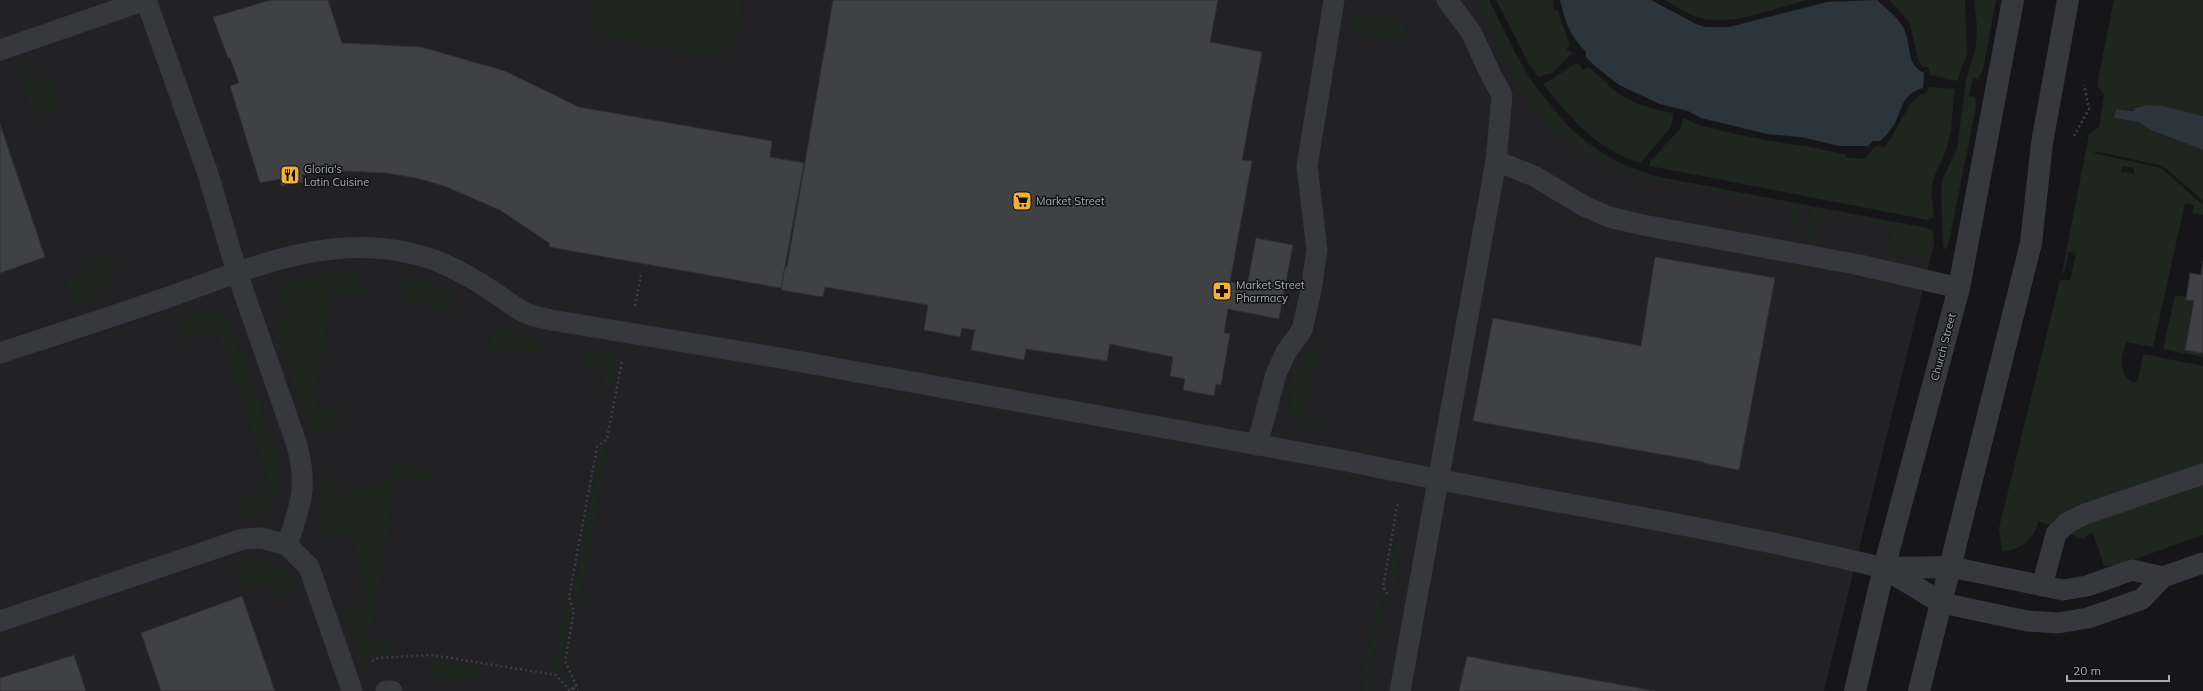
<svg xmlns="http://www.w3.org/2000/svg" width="2203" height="691" font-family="Mulish,sans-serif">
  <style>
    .built { fill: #222225 }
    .green { fill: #1e261f; fill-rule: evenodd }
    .water { fill: #2c353c }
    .building { fill: #404145; stroke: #303034 }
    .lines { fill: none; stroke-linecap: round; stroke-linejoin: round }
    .path { stroke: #3d3f44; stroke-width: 2.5; stroke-dasharray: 2 3; stroke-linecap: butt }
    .service { stroke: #37383d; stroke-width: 21 }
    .tertiary { stroke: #37383d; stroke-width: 22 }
    .labels { text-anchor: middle; stroke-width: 3; stroke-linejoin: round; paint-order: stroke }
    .poi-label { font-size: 11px; fill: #a8adb8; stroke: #111113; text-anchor: start }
    .street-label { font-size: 11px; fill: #a8adb8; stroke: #111113 }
  </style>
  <rect width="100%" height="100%" fill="#161618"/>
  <polygon class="built" points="0,0 1489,0 1520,63 1536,87 1575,134 1603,155 1622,164 1654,176 1927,228 1933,233 1934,244 1824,691 0,691"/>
  <g class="green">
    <path d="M592 0H739C743 29 736 55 703 55L604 37C589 29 593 15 592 0Z"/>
    <path d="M1481 0H1489C1526 79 1562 147 1652 175 1668 180 1686 182 1702 185 1736 191 1769 199 1803 206L1801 226 1790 233 1793 206 1636 176 1606 163 1585 152 1551 127 1525 97 1500 53Z"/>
    <polygon points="1496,0 1553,0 1554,9 1558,11 1570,46 1566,49 1573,53 1552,73 1538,77 1530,66"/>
    <path d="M1665 0H1808C1776 7 1731 28 1697 17 1686 13 1675 6 1665 0Z"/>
    <polygon points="1889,0 1965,0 1967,54 1957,81 1930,75 1928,67 1923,67 1919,62 1909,21"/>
    <polygon points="1974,0 1996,0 1983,70 1978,79 1973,78 1969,96 1975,97 1976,107 1949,242 1946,250 1943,246 1941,190 1943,178 1957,149 1966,80 1976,46 1977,26"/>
    <path d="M2114 0H2203V116L2116 109 2114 118 2138 122 2151 130 2203 150V201L2163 166 2095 151 2094 153 2161 168 2203 205V215L2192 213 2194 205 2185 203 2153 347 2127 342C2120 355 2118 376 2134 383L2138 380 2143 354 2203 366V535L2119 565 2103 566 2102 559 2092 532 2083 539 2038 521C2036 539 2019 551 2002 551L1999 528 2060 280H2070L2076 253 2069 252 2064 273H2062L2089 134 2099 127 2104 95 2097 85ZM2122 166 2134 168V174L2121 172Z"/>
    <polygon points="1356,13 1402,22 1404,28 1401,39 1397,40 1350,32 1349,29 1351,17"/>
    <path d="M1578 63 1583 70 1588 67C1598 74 1605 82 1614 90 1628 102 1656 111 1674 113L1671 127 1640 163C1598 150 1570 118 1543 84 1557 78 1565 68 1578 63Z"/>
    <path d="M17 67C33 69 65 89 58 108L35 117Z"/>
    <path d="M1929 87 1955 89C1952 108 1953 126 1948 144 1944 159 1934 171 1932 187 1930 197 1935 208 1933 217L1928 220 1650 166V161L1681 128 1683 118C1688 119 1693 123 1699 125 1734 134 1770 142 1806 146 1820 148 1832 153 1845 154V157L1864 159 1875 147 1880 145 1883 148 1887 145 1910 104 1921 94H1926Z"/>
    <polygon points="1811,207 1927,228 1933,232 1934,244 1929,259 1888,251 1891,225 1820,211 1815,237 1812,237 1806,228"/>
    <path d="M113 255C120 287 101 297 74 306L67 281 89 273 86 265Z"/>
    <path d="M344 272C357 272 366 279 363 294L360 295 333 292 314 406 339 409 341 415C333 425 324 437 311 432L274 323 282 318 288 307 286 301 279 296 286 284 304 277Z"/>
    <path d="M417 279C430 285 462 291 455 311L403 302 402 299 406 283Z"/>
    <polygon points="2175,295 2186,297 2186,300 2194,301 2185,349 2203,353 2203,357 2163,349"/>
    <path d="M207 310 228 321 230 325 282 466C283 488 272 521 244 517L238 502 270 491 217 329 182 339 176 323 177 320Z"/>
    <path d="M506 329C519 334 540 338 544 351L542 355 490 347V336L494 332Z"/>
    <path d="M1320 340 1305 419 1320 422 1319 433C1306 431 1300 429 1294 417 1279 387 1303 363 1320 340Z"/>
    <polygon points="587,350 619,355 612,389 604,388 607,369 581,364 581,359"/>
    <polygon points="609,443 579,606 573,597 600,450"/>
    <path d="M397 463 427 469 431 475 432 481 430 483 397 477 368 640 391 645 393 647 392 656H375L363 662 358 655 345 611 370 602 349 533 323 537 319 527C320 512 315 479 331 472L333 474 342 498 393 478Z"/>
    <polygon points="1397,541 1402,541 1392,596 1387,588 1395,542"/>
    <path d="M252 558C273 562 287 570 297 590L271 598 265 582 242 590 233 564Z"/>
    <polygon points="1379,589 1384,596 1368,691 1361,691"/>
    <polygon points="566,599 571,608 561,664 572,687 562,675 553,669"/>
    <path d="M432 660 483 669C472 691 432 687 432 660Z"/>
  </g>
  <g class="water">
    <path d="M1560 0H1651L1696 24 1705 27H1729L1827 2 1877 0C1885 8 1897 16 1903 27 1912 42 1905 65 1924 73L1923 88C1904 93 1903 105 1896 121 1892 129 1887 135 1880 141H1873L1868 146H1839L1801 137 1767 134 1701 118 1688 111 1660 104 1619 85 1595 66 1586 57V52C1571 38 1564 20 1560 0Z"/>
    <polygon points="2148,105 2163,106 2203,116 2203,150 2151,130 2138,122 2114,118 2116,109 2133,111 2136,108"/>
  </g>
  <g class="building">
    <polygon points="271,0 328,0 342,43 421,47 505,71 579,107 772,141 770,157 804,163 781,288 549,247 549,243 500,210 444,186 416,178 386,173 344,171 302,175 303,182 281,186 280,179 260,183 230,86 239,83 230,58 228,58 213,17"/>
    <polygon points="833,0 1218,0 1210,42 1262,52 1242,160 1252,161 1230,282 1247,286 1256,238 1293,245 1279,319 1228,309 1224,333 1230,334 1221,385 1216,384 1214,396 1183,390 1185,379 1170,376 1173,357 1110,344 1107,361 1026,349 1024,360 971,350 975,330 962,328 960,337 924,330 928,305 825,287 823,297 781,290 785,267 787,267"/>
    <polygon points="0,124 45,257 0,273"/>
    <polygon points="1655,257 1775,278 1739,470 1703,463 1704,462 1473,421 1493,318 1641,346"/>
    <polygon points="2203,261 2203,353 2185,350 2194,301 2186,300 2190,273 2201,275"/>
    <polygon points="242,596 275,691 161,691 141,633"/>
    <polygon points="74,655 86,691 0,691 0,678"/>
    <polygon points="1467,656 1501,663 1655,691 1459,691"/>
  </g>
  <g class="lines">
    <g class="path">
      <polyline points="2074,136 2089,109 2084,85"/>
      <polyline points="635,306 641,275"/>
      <polyline points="1387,594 1383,587 1398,502"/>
      <polyline points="372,661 378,658 432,655 556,675 570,691 576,685 565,661 574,611 569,597 597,447 607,439 622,361"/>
      <polyline points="573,688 578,691"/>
    </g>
    <g class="service">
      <path d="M146 0 208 174 237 273 297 445C308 488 301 504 287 545"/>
      <polyline points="1447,0 1471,32 1491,75 1502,95 1496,161 1534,176 1584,206 1609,217 1643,225 1860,265 1959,288"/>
      <polyline points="0,50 145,0"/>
      <path d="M0 353C55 335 111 317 166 298 246 270 328 232 414 254 442 260 468 275 492 291 505 299 516 310 531 315 537 317 544 318 551 320L780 358 1347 461C1526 499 1707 525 1884 568"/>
      <polyline points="1257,445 1276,374 1286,352 1302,330 1311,290 1317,250 1307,166 1334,0"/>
      <polyline points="1951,567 2063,590 2087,586 2132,570 2163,577"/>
      <polyline points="2042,586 2056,534 2067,523 2085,514 2203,474"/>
      <polyline points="1942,603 2027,621 2058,623 2088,618 2142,599 2163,577 2203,563"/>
      <polyline points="0,621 243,539 261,538 287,545 309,567 352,691"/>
      <polyline points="386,691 392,691"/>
      <polyline points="1400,691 1496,161"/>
    </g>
    <g class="tertiary">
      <polyline points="1884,568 1942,603"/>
      <polyline points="1884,568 1951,567"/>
      <polyline points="1855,691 1884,568 1959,288 2013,0"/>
      <polyline points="1919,691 2031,243 2042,143 2068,0"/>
    </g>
  </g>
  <defs>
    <symbol id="restaurant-square" viewBox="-11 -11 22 22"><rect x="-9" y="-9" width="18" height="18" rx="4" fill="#f2b134" stroke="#111113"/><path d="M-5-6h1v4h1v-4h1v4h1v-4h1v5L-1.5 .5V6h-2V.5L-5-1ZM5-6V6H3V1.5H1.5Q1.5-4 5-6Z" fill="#111"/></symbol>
    <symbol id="supermarket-square" viewBox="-11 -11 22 22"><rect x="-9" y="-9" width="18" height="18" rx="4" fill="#f2b134" stroke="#111113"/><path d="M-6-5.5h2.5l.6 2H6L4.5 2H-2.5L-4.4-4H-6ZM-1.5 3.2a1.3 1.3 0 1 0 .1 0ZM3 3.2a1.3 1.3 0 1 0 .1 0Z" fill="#111"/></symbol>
    <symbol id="pharmacy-square" viewBox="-11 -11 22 22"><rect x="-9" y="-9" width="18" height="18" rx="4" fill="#f2b134" stroke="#111113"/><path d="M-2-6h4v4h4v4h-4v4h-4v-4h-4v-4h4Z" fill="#111"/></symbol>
  </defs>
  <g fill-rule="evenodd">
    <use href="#restaurant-square" x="279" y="164" width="22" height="22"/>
    <use href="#supermarket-square" x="1011" y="190" width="22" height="22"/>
    <use href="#pharmacy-square" x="1211" y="280" width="22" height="22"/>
  </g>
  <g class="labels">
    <g class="poi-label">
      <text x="304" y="173">Gloria's<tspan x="304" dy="13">Latin Cuisine</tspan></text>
      <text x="1036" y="205">Market Street</text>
      <text x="1236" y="289">Market Street<tspan x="1236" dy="13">Pharmacy</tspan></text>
    </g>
    <g class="street-label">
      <text transform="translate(1943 347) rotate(-75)" y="4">Church Street</text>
    </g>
  </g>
  <path d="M2067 675v6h102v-6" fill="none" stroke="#a8adb8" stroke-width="2"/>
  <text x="2073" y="675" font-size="12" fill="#a8adb8" stroke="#111113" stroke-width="3" paint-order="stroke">20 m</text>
</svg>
